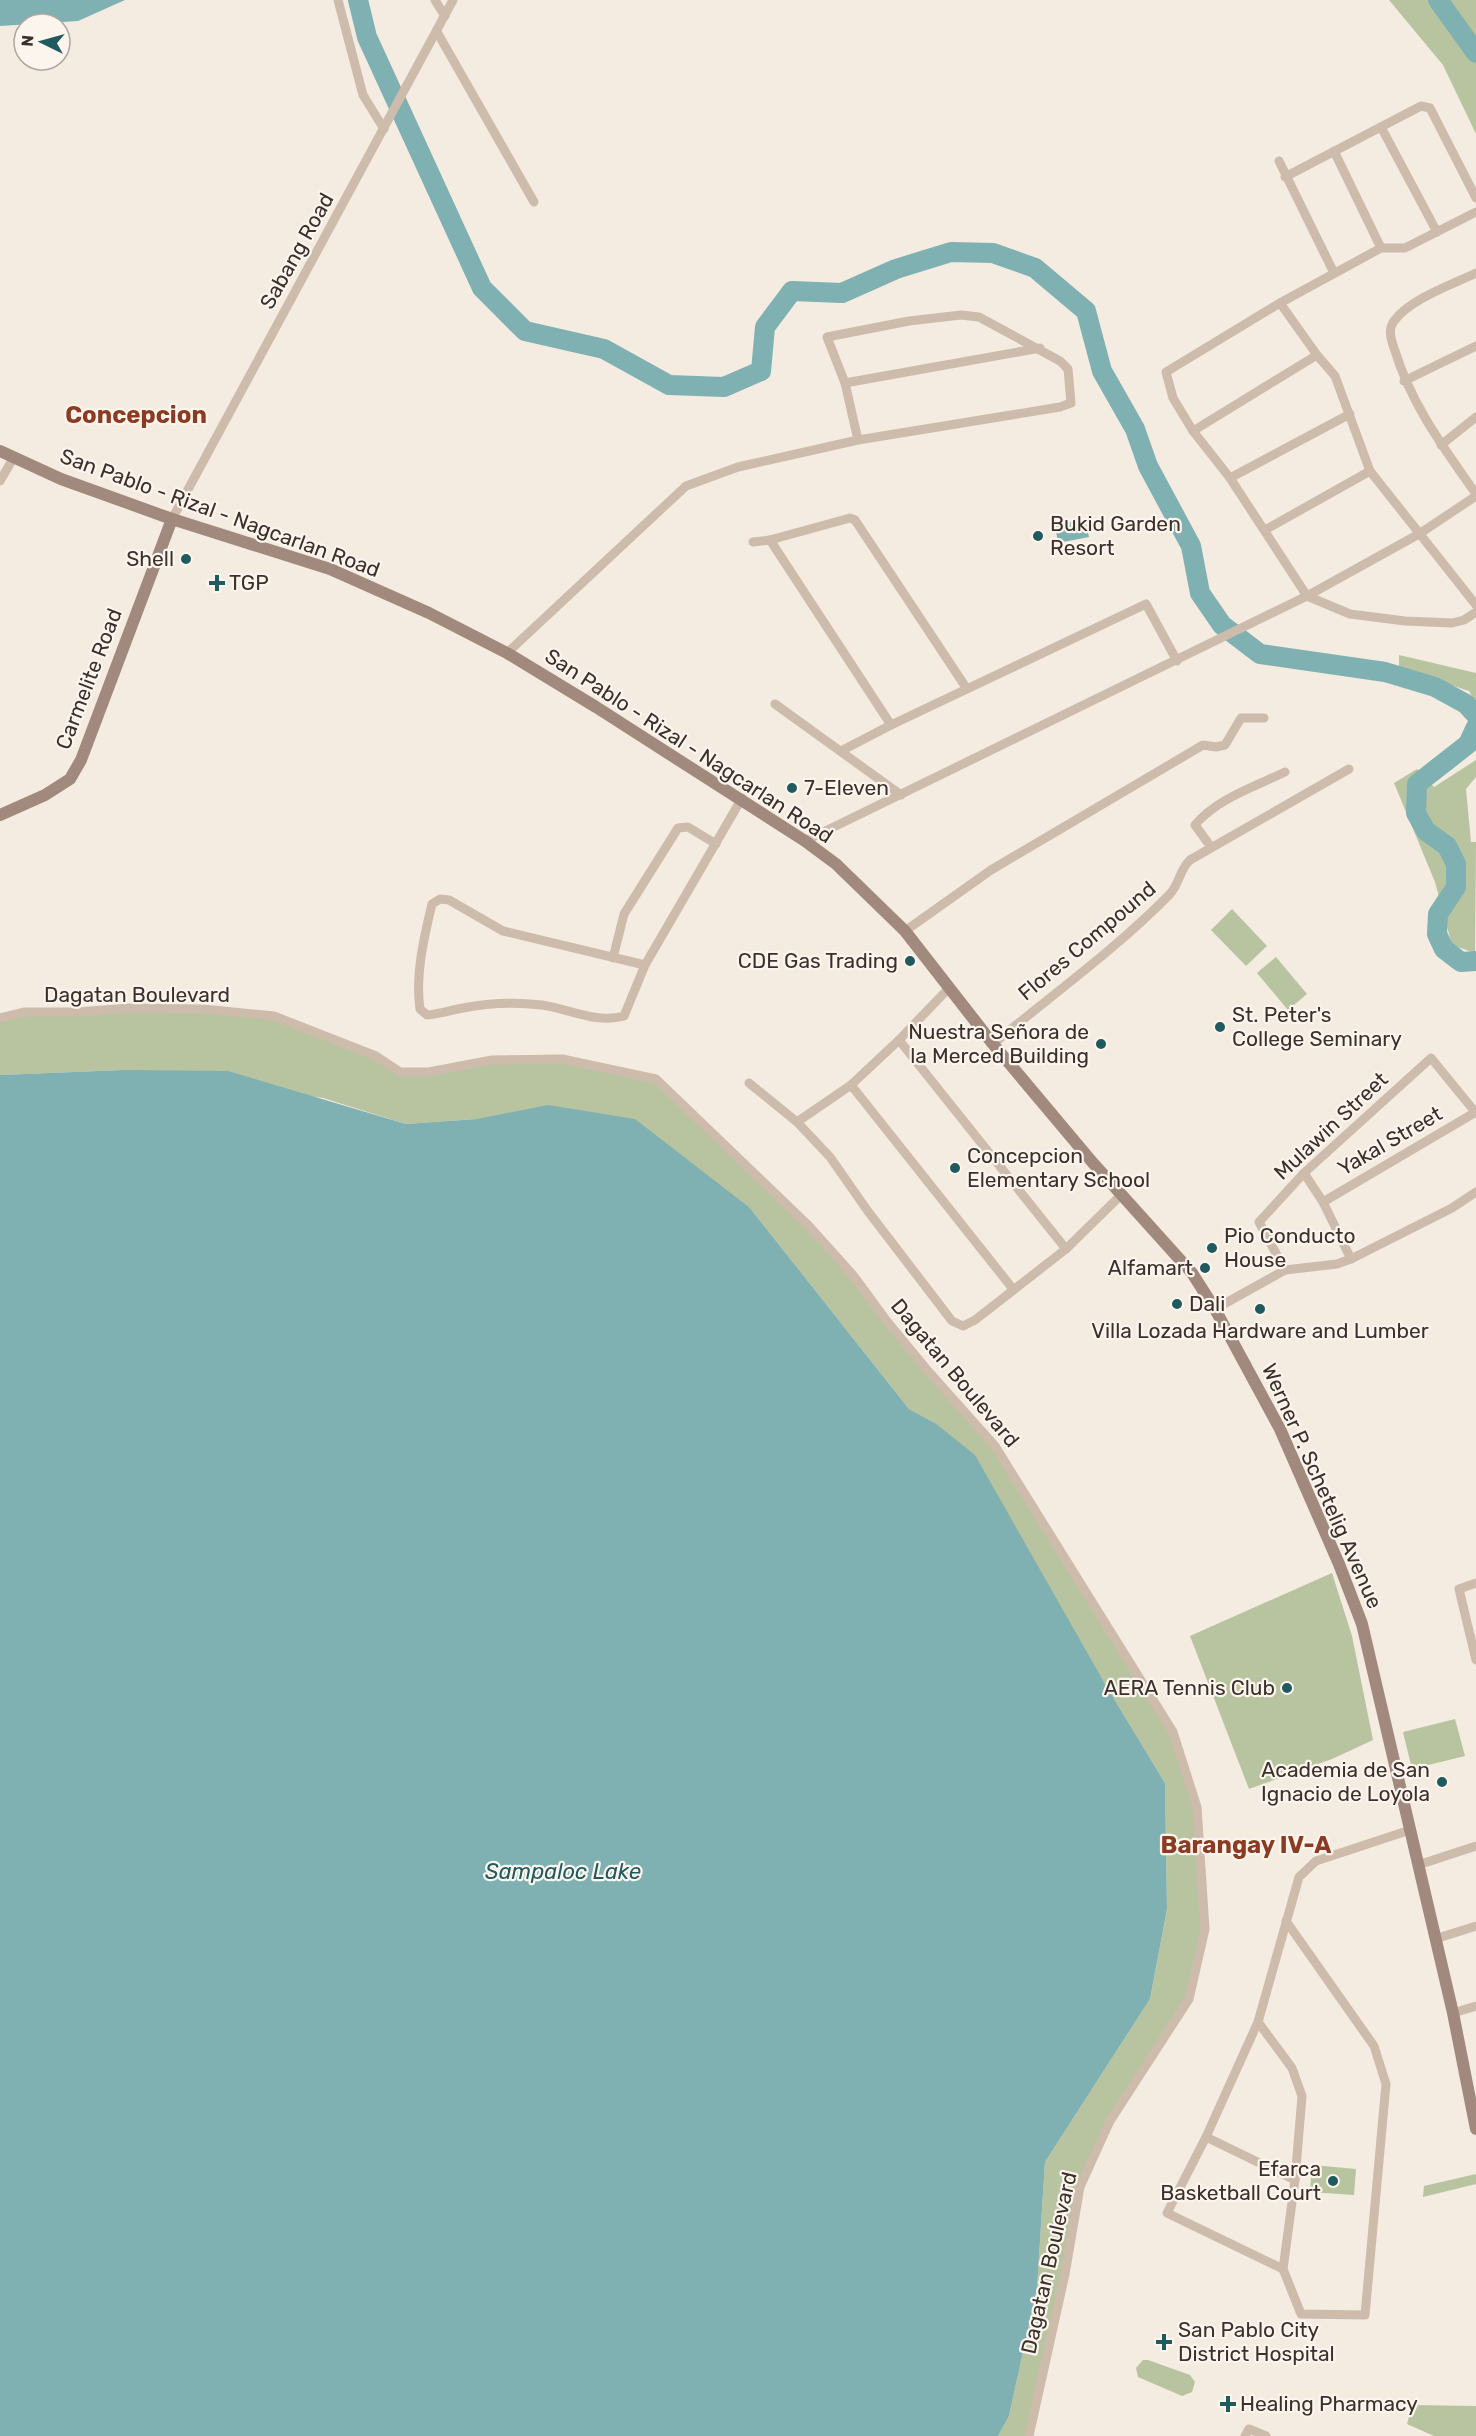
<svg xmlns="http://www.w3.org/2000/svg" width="1476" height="2436" font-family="Rubik,sans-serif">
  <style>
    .green { fill: #b8c4a0 }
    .water { fill: #7fb0b2 }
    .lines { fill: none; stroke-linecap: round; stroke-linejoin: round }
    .river { stroke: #7fb0b2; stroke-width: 20 }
    .street { stroke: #cdbbac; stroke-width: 9 }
    .secondary { stroke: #a18a7d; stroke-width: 12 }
    .poi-dot { fill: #1f5a5e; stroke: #fbf5ee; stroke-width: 2 }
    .labels { text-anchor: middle; stroke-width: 4.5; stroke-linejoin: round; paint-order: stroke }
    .street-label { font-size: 21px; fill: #3b302b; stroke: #fbf5ee }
    .poi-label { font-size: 21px; fill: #3b302b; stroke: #fbf5ee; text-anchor: start }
    .water-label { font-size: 22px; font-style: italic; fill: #1f5a5e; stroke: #fbf5ee }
    .quarter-label { font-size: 24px; font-weight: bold; fill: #8c3b22; stroke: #fbf5ee }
  </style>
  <rect width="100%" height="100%" fill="#f4ebe1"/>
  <g class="green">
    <polygon points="1389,0 1476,0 1476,134 1443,65"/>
    <polygon points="1399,655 1476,673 1476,704 1469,691 1399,668"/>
    <polygon points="1476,760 1476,777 1466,789 1471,842 1476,842 1475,953 1452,945 1435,882 1394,783 1417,769 1434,787"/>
    <polygon points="1232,909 1267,946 1246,966 1211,930"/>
    <polygon points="1276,957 1307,994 1288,1010 1257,973"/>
    <polygon points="129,1008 274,1016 376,1056 400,1072 492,1060 562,1059 656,1079 809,1226 995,1446 1173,1732 1197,1807 1205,1929 1189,1999 1110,2121 1080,2187 1028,2436 998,2436 1009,2416 1037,2288 1045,2162 1150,1999 1167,1909 1165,1783 1105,1684 935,1423 909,1409 750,1208 477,1119 406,1124 323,1098 123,1070 0,1075 0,1018"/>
    <polygon points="1332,1573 1352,1636 1373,1740 1332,1759 1249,1789 1190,1636"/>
    <polygon points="1455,1719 1465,1756 1412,1769 1403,1732"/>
    <polygon points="1312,2165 1356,2169 1354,2195 1310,2192"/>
    <polygon points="1476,2174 1476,2184 1423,2197 1424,2186"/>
    <polygon points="1143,2360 1148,2360 1190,2375 1195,2382 1192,2392 1182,2396 1138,2377 1136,2368"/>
    <polygon points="1412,2405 1476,2406 1476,2436 1434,2436 1407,2424"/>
  </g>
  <g class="water">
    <polygon points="0,0 125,0 78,21 0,26"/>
    <polygon points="1085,519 1089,537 1058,543 1055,525"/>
    <polygon points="123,1070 228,1071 406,1124 477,1119 548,1105 635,1119 750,1208 909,1409 935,1423 975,1455 1105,1684 1165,1783 1167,1909 1150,1999 1045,2162 1037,2288 1009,2416 998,2436 0,2436 0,1075"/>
  </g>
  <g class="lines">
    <g class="river">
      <polyline points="358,0 367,37 482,288 525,331 604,349 669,385 724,387 761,371 765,327 792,291 842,293 896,269 951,252 993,253 1035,268 1086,311 1102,371 1135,429 1148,466 1191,546 1200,593 1222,625 1260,654 1385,672 1435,687 1466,704 1476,715"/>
      <polyline points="1438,0 1476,53"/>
      <polyline points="1476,727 1468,744 1417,784 1416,813 1426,831 1447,846 1456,864 1456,887 1438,914 1437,934 1444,949 1461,962 1476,961"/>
    </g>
    <g class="street">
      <polyline points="338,0 363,95 384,129"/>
      <polyline points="435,0 445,16"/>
      <polyline points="437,32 534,202"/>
      <polyline points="1381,127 1437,232"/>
      <polyline points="1334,151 1381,248"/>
      <polyline points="1279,161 1334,273"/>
      <polyline points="1285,177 1421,106 1430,108 1476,198"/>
      <polyline points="1476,212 1405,248 1381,248 1280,303 1166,372 1173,398 1193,431 1230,478 1307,596 1350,614 1405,621 1452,623 1464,620 1476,612"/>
      <path d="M1476 273C1451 285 1410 299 1394 321 1387 330 1392 342 1395 351 1412 406 1444 448 1476 494"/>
      <polyline points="1280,303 1317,355 1335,376 1370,471 1476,605"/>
      <polyline points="1404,381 1476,346"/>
      <polyline points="845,383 1040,348"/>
      <polyline points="1193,431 1317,355"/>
      <polyline points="1441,445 1476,417"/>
      <polyline points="1230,478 1350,414"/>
      <polyline points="0,481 14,457"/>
      <polyline points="172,519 453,0"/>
      <polyline points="1265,530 1370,471"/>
      <polyline points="770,540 891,725"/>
      <polyline points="753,542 770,540 850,518 855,520 967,689"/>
      <polyline points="507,653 686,486 738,467 858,440 1060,407 1071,403 1068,369 1060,361 979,317 961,315 909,321 827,337 845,383 858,440"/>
      <polyline points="775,704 901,795"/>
      <polyline points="841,751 891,725 1146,604 1177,661"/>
      <polyline points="805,841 1307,596 1419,534 1476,496"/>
      <path d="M1211 847 1195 825C1216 799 1256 786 1285 772"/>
      <polyline points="905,931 991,870 1203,745 1216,747 1225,745 1241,718 1264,718"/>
      <polyline points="613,958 624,914 678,828 688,827 716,844"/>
      <path d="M645 965 503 931 449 900 440 899 432 904C424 937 415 976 420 1009L427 1015C439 1014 451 1010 463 1008 488 1003 517 1002 542 1005 569 1009 597 1024 624 1016L645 965 742 798"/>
      <polyline points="0,1018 24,1012 78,1012 129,1008 203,1009 274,1016 376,1056 400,1072 429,1072 492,1060 562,1059 656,1079 809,1226 853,1275 886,1320 929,1372 995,1446 1173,1732 1197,1807 1205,1929 1189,1999 1110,2121 1080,2187 1065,2274 1029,2436"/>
      <polyline points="899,1040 1066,1249"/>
      <path d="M993 1044C1052 995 1116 949 1169 895 1180 884 1179 870 1190 860L1349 769"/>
      <polyline points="749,1083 797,1122 830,1157 867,1210 952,1321 963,1326 975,1320 1066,1249 1121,1195"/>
      <polyline points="851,1085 1013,1289"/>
      <polyline points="797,1122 851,1085 899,1040 949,988"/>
      <polyline points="1304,1173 1323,1202 1351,1259"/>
      <polyline points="1323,1202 1476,1112"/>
      <polyline points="1285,1270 1259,1222 1304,1173 1431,1058 1476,1113"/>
      <polyline points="1215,1309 1285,1270 1337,1264 1351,1259 1452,1208 1476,1192"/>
      <polyline points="1476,1583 1459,1589 1476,1660"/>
      <polyline points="1418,1865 1476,1846"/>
      <polyline points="1435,1939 1476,1926"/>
      <polyline points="1453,2013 1476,2006"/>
      <polyline points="1258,2022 1292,2068 1302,2096 1295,2180 1283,2269 1301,2314 1365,2315 1386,2084 1374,2046 1286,1921"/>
      <polyline points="1206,2137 1295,2180"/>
      <polyline points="1283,2269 1167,2213 1206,2137 1258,2022 1299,1877 1316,1861 1410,1830"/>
      <polyline points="1245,2436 1249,2429 1266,2436"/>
    </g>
    <g class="secondary">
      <polyline points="0,451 61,479 172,519 330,569 429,613 507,653 596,707 805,841 836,864 905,931 993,1044 1093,1163 1192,1273 1215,1309 1280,1429 1339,1564 1362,1624 1453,2013 1476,2129"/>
      <polyline points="0,815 45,795 70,779 81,760 172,519"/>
    </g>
  </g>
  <g class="poi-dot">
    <circle cx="1038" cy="536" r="6"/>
    <circle cx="186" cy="559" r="6"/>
    <path d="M214 574h6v6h6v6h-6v6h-6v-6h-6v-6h6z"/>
    <circle cx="792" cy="788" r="6"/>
    <circle cx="910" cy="961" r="6"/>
    <circle cx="1220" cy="1027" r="6"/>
    <circle cx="1101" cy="1044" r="6"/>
    <circle cx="955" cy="1168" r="6"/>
    <circle cx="1212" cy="1248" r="6"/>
    <circle cx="1205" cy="1268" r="6"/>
    <circle cx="1177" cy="1304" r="6"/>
    <circle cx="1260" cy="1309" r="6"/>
    <circle cx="1287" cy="1688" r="6"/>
    <circle cx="1442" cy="1782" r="6"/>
    <circle cx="1333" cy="2181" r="6"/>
    <path d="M1161 2333h6v6h6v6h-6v6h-6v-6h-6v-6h6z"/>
    <path d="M1225 2395h6v6h6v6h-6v6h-6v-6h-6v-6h6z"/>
  </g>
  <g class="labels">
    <g class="street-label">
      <text transform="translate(297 251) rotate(-61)" y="7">Sabang Road</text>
      <text transform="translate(220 513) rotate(20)" y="7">San Pablo - Rizal - Nagcarlan Road</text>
      <text transform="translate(89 679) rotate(-69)" y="7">Carmelite Road</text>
      <text transform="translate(689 746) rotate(33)" y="7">San Pablo - Rizal - Nagcarlan Road</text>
      <text transform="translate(1087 941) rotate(-40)" y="7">Flores Compound</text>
      <text x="137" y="1002">Dagatan Boulevard</text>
      <text transform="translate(1331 1126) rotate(-43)" y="7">Mulawin Street</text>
      <text transform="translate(1390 1141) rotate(-30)" y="7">Yakal Street</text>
      <text transform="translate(955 1373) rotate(50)" y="7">Dagatan Boulevard</text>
      <text transform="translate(1322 1486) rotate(66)" y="7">Werner P. Schetelig Avenue</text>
      <text transform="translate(1049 2263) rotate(-77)" y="7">Dagatan Boulevard</text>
    </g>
    <g class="poi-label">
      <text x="1050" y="531">Bukid Garden<tspan x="1050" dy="24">Resort</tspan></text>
      <text x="174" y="566" text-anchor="end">Shell</text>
      <text x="229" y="590">TGP</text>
      <text x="804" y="795">7-Eleven</text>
      <text x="898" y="968" text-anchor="end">CDE Gas Trading</text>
      <text x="1232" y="1022">St. Peter's<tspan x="1232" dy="24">College Seminary</tspan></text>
      <text x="1089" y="1039" text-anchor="end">Nuestra Señora de<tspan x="1089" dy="24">la Merced Building</tspan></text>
      <text x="967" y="1163">Concepcion<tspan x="967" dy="24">Elementary School</tspan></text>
      <text x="1224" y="1243">Pio Conducto<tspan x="1224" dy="24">House</tspan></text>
      <text x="1193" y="1275" text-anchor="end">Alfamart</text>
      <text x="1189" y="1311">Dali</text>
      <text x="1260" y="1338" text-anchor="middle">Villa Lozada Hardware and Lumber</text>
      <text x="1275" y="1695" text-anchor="end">AERA Tennis Club</text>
      <text x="1430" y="1777" text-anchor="end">Academia de San<tspan x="1430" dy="24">Ignacio de Loyola</tspan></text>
      <text x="1321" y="2176" text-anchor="end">Efarca<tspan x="1321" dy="24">Basketball Court</tspan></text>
      <text x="1178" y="2337">San Pablo City<tspan x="1178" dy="24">District Hospital</tspan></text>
      <text x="1240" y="2411">Healing Pharmacy</text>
    </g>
    <g class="water-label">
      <text x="563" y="1879">Sampaloc Lake</text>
    </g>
    <g class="quarter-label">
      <text x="136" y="423">Concepcion</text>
      <text x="1246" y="1853">Barangay IV-A</text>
    </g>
  </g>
  <g transform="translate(42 42) rotate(275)"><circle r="28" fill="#fbf5ee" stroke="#aea6a0" stroke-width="1.5"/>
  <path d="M0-4.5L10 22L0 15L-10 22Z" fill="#1f5a5e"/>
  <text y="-9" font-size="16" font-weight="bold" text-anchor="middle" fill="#3b302b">N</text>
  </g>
</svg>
